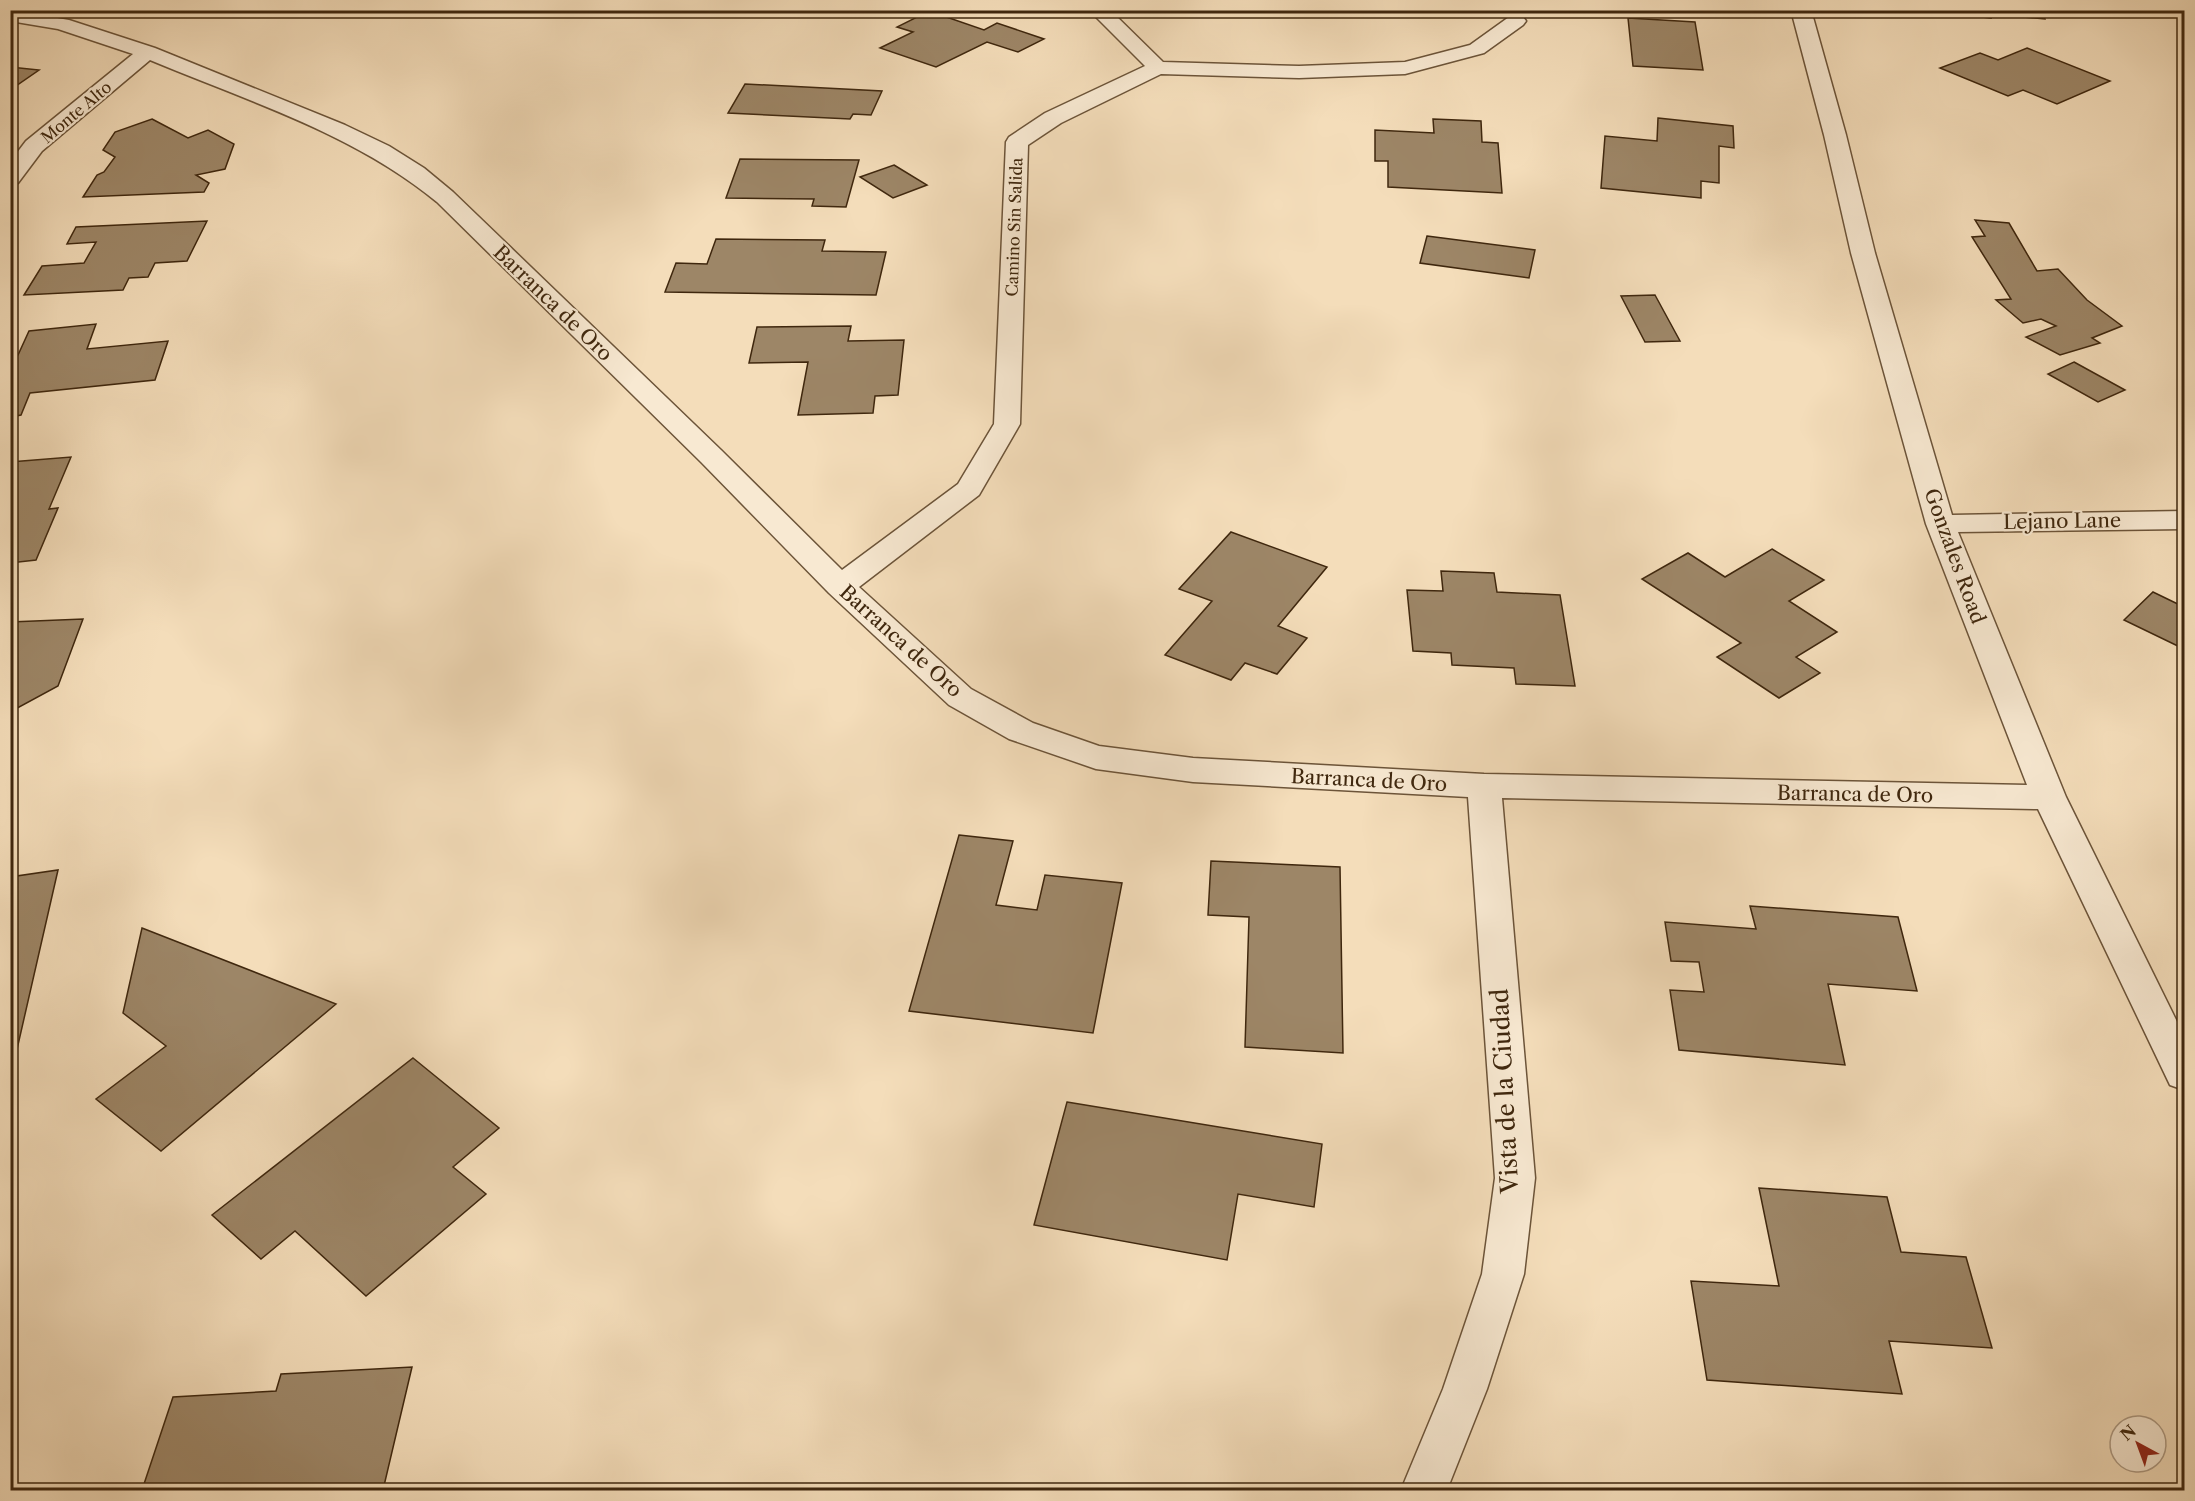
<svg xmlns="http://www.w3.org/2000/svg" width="2195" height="1501" font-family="'Libre Caslon Text',serif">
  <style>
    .building { fill: #9d8667; stroke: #3f270e; stroke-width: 1.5 }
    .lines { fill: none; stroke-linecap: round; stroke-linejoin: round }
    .minor-casing { stroke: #6c5439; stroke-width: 3 }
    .minor { fill: #f8e9d2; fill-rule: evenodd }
    .labels { text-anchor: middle; stroke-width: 4.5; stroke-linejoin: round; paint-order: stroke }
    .far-street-label { font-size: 16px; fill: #3f270e; stroke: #f8e9d2 }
    .street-label { font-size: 20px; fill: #3f270e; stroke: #f8e9d2 }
    .near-street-label { font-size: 24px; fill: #3f270e; stroke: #f8e9d2 }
  </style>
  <rect width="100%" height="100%" fill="#f4ddba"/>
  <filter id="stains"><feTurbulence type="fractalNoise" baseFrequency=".00333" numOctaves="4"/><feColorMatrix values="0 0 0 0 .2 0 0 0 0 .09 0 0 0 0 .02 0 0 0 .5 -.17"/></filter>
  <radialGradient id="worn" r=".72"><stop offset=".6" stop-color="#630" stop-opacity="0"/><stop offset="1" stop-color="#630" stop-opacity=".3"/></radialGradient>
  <g class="building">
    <polygon points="1926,10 2043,10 2045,19 1990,14 1991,18"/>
    <polygon points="929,11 984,30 997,23 1044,39 1018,52 987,42 936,67 880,48 913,32 897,27"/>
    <polygon points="1628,18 1695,22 1703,70 1633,66"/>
    <polygon points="2027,48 2110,81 2057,104 2023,90 2008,96 1940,68 1980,53 1998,60"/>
    <polygon points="10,67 39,70 10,90"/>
    <polygon points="745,84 882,91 871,115 853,114 850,119 728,113"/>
    <polygon points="1658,118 1733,126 1734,148 1719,146 1719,183 1701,181 1701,198 1601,188 1605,136 1657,141"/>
    <polygon points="152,119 188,138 208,130 234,144 225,169 196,175 209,183 204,192 83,197 97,175 104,172 115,157 103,150 115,132"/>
    <polygon points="1433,119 1481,121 1482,142 1498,143 1502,193 1388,187 1388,161 1375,161 1375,130 1434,133"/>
    <polygon points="740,159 859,160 846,207 812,206 814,199 726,198"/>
    <polygon points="894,165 927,185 893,198 860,177"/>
    <polygon points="1975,220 2009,223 2037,271 2058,269 2087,300 2122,326 2092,338 2100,343 2060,355 2026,337 2056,326 2041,319 2023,323 1996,300 2011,299 1972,237 1985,236"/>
    <polygon points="207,221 187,261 155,263 148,277 129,278 123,290 24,295 42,266 84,263 96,242 67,244 76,227"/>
    <polygon points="1427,236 1535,250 1529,278 1420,263"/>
    <polygon points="716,239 825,240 822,251 886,252 876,295 665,292 676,263 707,264"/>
    <polygon points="1655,295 1680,341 1645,342 1621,296"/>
    <polygon points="96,324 87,349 168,341 155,380 30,393 21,415 10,417 10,356 18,355 29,331"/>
    <polygon points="851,326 848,341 904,340 898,395 875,396 873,413 798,415 808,362 749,363 757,327"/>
    <polygon points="2074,362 2125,390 2098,402 2048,374"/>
    <polygon points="71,457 49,509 58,508 36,560 10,563 10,462"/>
    <polygon points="1231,532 1327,567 1278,626 1307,638 1277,674 1245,663 1231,680 1165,655 1212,601 1179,589"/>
    <polygon points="1772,549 1824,580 1789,601 1837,632 1796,657 1820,673 1779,698 1717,657 1741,643 1642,579 1688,553 1725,577"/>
    <polygon points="1441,571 1494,573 1497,592 1560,595 1575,686 1516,684 1514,668 1452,665 1451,653 1413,651 1407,590 1443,591"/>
    <polygon points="2153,592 2184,607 2184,649 2124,620"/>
    <polygon points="83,619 58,686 10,712 10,622"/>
    <polygon points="959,835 1013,841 996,905 1037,910 1045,875 1122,883 1093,1033 909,1011"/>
    <polygon points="1211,861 1340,867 1343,1053 1245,1047 1249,917 1208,915"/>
    <polygon points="58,870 15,1058 10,1059 10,877"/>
    <polygon points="1750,906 1898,917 1917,991 1828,984 1845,1065 1679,1050 1670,990 1704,992 1699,962 1671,961 1665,922 1756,929"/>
    <polygon points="142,928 336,1004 161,1151 96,1099 166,1046 123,1013"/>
    <polygon points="413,1058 499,1128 453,1167 486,1194 366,1296 295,1231 261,1259 212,1215"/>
    <polygon points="1067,1102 1322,1144 1314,1207 1238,1194 1227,1260 1034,1225"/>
    <polygon points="1759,1188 1887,1197 1901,1252 1966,1257 1992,1348 1889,1341 1902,1394 1707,1380 1691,1281 1779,1286"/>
    <polygon points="412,1367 383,1490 142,1490 173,1397 276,1391 281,1374"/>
  </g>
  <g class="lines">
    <defs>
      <path id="minor" d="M10 10 69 20 155 48 345 125 389 146 424 168 453 192 721 450 842 570 958 484 994 424 1006 142 1009 137 1045 113 1145 66 1089 10H1110L1163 62 1299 66 1405 62 1470 45 1509 17H1523L1526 21 1523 25 1484 53 1405 74 1299 78 1161 74 1061 123 1028 145 1020 424 979 495 859 587 971 689 1033 723 1099 746 1193 758 1484 774 2027 785 1926 524 1851 253 1824 135 1791 10H1811L1846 135 1875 253 1952 515 2184 511V529L1958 532 2066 797 2184 1036V1090L2170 1085 2038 809 1502 798 1535 1178 1524 1274 1487 1389 1447 1490H1401L1443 1389 1482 1274 1495 1178 1468 797 1193 782 1096 769 1009 739 949 705 829 593 701 462 437 202C355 134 248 101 150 60L42 151 18 183 10 185V162L26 141 133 54 58 29 10 21Z"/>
    </defs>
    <use href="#minor" class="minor-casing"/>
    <use href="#minor" class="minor"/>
  </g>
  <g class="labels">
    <g class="far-street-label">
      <text transform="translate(76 112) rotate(-40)" y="6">Monte Alto</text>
      <text transform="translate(1014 227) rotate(-88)" y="6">Camino Sin Salida</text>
    </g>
    <g class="street-label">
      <text transform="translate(553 303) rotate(44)" y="7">Barranca de Oro</text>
      <text transform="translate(2062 521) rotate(-1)" y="7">Lejano Lane</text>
      <text transform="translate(1955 556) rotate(70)" y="7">Gonzales Road</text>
      <text transform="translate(901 641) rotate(42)" y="7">Barranca de Oro</text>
      <text transform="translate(1369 780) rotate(3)" y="7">Barranca de Oro</text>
      <text transform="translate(1855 794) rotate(1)" y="7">Barranca de Oro</text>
    </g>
    <g class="near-street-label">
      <text transform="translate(1505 1091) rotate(-93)" y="8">Vista de la Ciudad</text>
    </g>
  </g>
  <rect width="2195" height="1501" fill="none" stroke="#f4ddba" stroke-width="36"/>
  <rect x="12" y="12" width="2171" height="1477" fill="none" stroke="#3f270e" stroke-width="3"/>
  <rect x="18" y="18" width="2159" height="1465" fill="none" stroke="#3f270e" stroke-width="1.5"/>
  <g transform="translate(2138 1444) rotate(319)"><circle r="28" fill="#f8e9d2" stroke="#ae9b84" stroke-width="1.5"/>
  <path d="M0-4.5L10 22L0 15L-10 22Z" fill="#8f2418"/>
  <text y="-9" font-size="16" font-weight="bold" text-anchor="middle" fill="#3f270e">N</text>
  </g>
  <rect width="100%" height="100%" filter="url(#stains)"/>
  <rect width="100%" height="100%" fill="url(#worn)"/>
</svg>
